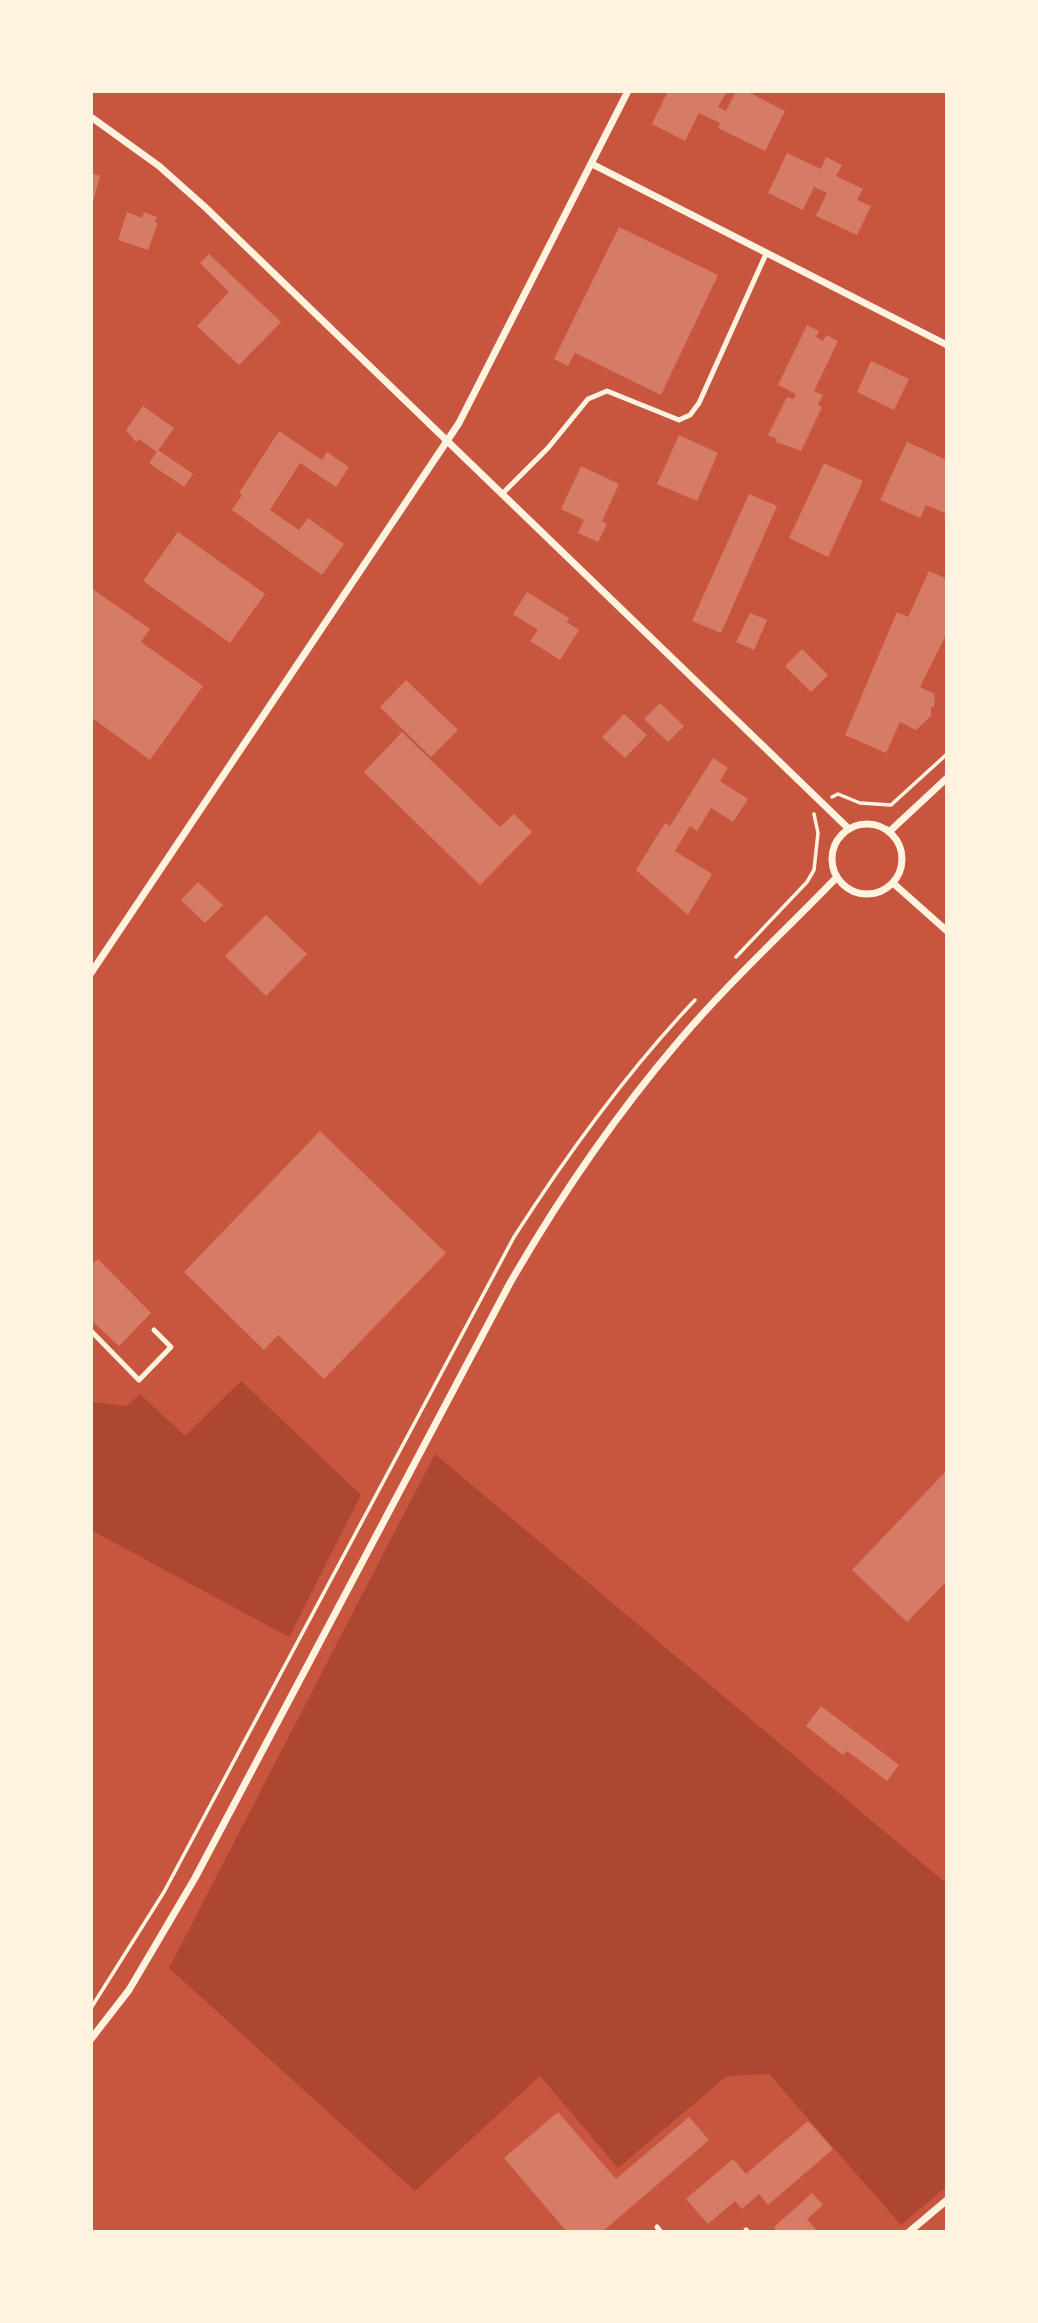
<svg xmlns="http://www.w3.org/2000/svg" width="1038" height="2323" font-family="Poppins,sans-serif">
  <style>
    .green { fill: #ae4732 }
    .building { fill: #d67c66 }
    .lines { fill: none; stroke-linecap: round; stroke-linejoin: round }
    .path { stroke: #fff3e0; stroke-width: 3.5 }
    .service { stroke: #fff3e0; stroke-width: 5 }
    .minor { stroke: #fff3e0; stroke-width: 7 }
  </style>
  <rect width="100%" height="100%" fill="#c8553d"/>
  <g class="green">
    <polygon points="241,1381 361,1495 289,1637 91,1530 91,1402 127,1406 140,1394 185,1436"/>
    <polygon points="435,1454 947,1884 947,2186 901,2225 769,2074 727,2076 618,2168 540,2076 415,2191 169,1968"/>
  </g>
  <g class="building">
    <polygon points="668,91 727,91 718,107 726,111 736,91 746,91 785,111 765,151 718,128 720,123 699,113 685,141 652,124"/>
    <polygon points="787,153 821,169 826,157 842,165 836,176 863,189 857,200 871,206 857,235 816,216 827,193 814,187 803,210 768,193"/>
    <polygon points="91,173 100,176 92,205 91,205"/>
    <polygon points="127,212 142,218 144,212 157,217 155,222 158,223 148,250 118,240"/>
    <polygon points="619,227 718,275 661,395 575,353 568,366 554,359"/>
    <polygon points="209,254 281,322 239,365 197,326 229,292 200,263"/>
    <polygon points="807,325 819,331 816,337 823,341 826,335 838,341 814,391 823,395 818,405 822,407 801,451 776,442 777,439 768,435 787,397 793,399 796,394 778,385"/>
    <polygon points="871,361 909,379 894,410 857,392"/>
    <polygon points="143,406 174,428 157,452 139,439 136,442 126,430"/>
    <polygon points="279,431 322,460 327,452 349,467 336,487 300,463 270,510 299,530 308,518 344,544 322,575 232,510 242,495 239,493"/>
    <polygon points="679,435 718,453 697,501 657,484"/>
    <polygon points="907,442 947,460 947,514 926,505 920,518 880,500"/>
    <polygon points="158,450 193,474 184,487 149,463"/>
    <polygon points="824,463 863,481 828,557 789,538"/>
    <polygon points="581,466 619,484 602,521 607,524 598,542 578,533 584,520 561,509"/>
    <polygon points="749,494 777,506 721,633 692,621"/>
    <polygon points="178,532 265,594 230,643 143,581"/>
    <polygon points="929,571 947,579 947,633 920,687 935,694 934,707 931,707 931,716 916,730 900,722 886,753 845,735 897,612 908,617"/>
    <polygon points="91,588 150,629 141,642 203,686 150,760 91,717"/>
    <polygon points="527,592 569,618 567,622 579,630 560,660 530,641 538,630 513,614"/>
    <polygon points="750,613 767,620 754,650 736,642"/>
    <polygon points="802,649 828,675 811,692 785,666"/>
    <polygon points="406,680 458,730 431,757 380,707"/>
    <polygon points="660,703 684,726 668,742 644,719"/>
    <polygon points="624,714 647,735 625,758 602,737"/>
    <polygon points="402,732 500,827 514,814 532,832 480,885 364,772"/>
    <polygon points="713,758 728,768 720,781 748,799 733,822 711,808 697,831 690,826 675,851 712,874 688,915 636,870 665,823 670,826"/>
    <polygon points="198,882 223,905 205,923 181,900"/>
    <polygon points="266,915 307,954 266,996 225,956"/>
    <polygon points="320,1131 446,1253 324,1379 278,1335 264,1350 184,1272"/>
    <polygon points="98,1259 151,1313 119,1346 91,1320 91,1266"/>
    <polygon points="947,1470 947,1581 907,1622 852,1570"/>
    <polygon points="821,1706 899,1765 887,1781 847,1751 843,1755 806,1726"/>
    <polygon points="558,2112 616,2179 689,2117 709,2140 602,2232 567,2232 504,2158"/>
    <polygon points="808,2121 833,2149 768,2205 759,2194 742,2209 735,2201 708,2224 686,2199 733,2159 746,2174"/>
    <polygon points="812,2193 823,2205 807,2219 818,2232 778,2232 774,2227"/>
  </g>
  <g class="lines">
    <g class="path">
      <polyline points="832,797 838,794 860,803 891,805 947,754"/>
      <polyline points="736,957 807,882 814,870 818,833 814,814"/>
      <path d="M91 2008 164 1892 514 1237C568 1153 626 1073 695 1000"/>
    </g>
    <g class="service">
      <polyline points="503,493 548,448 588,399 607,391 679,420 690,415 699,403 766,254"/>
      <polyline points="91,1331 139,1380 171,1347 154,1330"/>
      <polyline points="657,2227 661,2232"/>
      <polyline points="746,2230 748,2232"/>
    </g>
    <g class="minor">
      <polyline points="91,117 159,166 205,207 849,829"/>
      <polyline points="592,164 947,345"/>
      <circle cx="867" cy="859" r="35"/>
      <polyline points="889,832 947,778"/>
      <polyline points="893,883 947,931"/>
      <polyline points="91,973 459,423 628,91"/>
      <path d="M91 2039 129 1990 195 1878 510 1283C559 1198 614 1117 678 1042 727 984 784 932 837 877"/>
      <polyline points="909,2232 947,2200"/>
    </g>
  </g>
  <rect width="1038" height="2323" fill="none" stroke="#fff3e0" stroke-width="186"/>
</svg>
